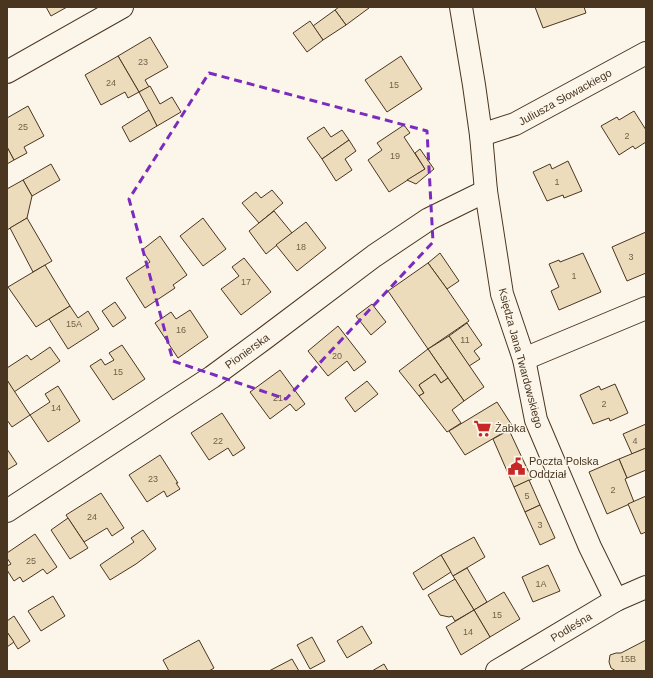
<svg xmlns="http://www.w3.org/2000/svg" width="653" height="678" font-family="Helvetica,sans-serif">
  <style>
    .building { fill: #ecdcbc; stroke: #4a3520 }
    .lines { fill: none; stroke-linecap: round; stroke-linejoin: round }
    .minor-casing { stroke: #4a3520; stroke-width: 24 }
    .minor { stroke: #fbf6e9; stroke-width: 22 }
    .marked { fill: none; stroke: #7b2cbf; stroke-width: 3; stroke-dasharray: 8 5; stroke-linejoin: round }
    .labels { text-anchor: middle; stroke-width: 3; stroke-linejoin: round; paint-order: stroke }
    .number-label { font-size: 9px; fill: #725f47 }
    .street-label { font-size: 11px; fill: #4a3520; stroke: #fbf6e9 }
    .poi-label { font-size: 11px; fill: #4a3520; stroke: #fbf6e9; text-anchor: start }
  </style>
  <rect width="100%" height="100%" fill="#fbf6e9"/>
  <g class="building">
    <polygon points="46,7 67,7 51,16"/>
    <polygon points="339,7 367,7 369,8 346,25 335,10"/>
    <polygon points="535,7 584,7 586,13 543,28"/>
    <polygon points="335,10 346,25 323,40 313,26"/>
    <polygon points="310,21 323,40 307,52 293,33"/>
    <polygon points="150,37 168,67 145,80 149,87 139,92 118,56"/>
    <polygon points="118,56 139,92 128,98 125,92 101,105 85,75"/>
    <polygon points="401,56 422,89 387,112 365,80"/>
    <polygon points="150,86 160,104 172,97 181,112 157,126 139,92"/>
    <polygon points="28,106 44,136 24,147 27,153 14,160 7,147 7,118"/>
    <polygon points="149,110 157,126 130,142 122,127"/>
    <polygon points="634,111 646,130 646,142 635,149 633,146 619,155 601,126 617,117 619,120"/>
    <polygon points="404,125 410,133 404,137 425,169 389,192 368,160 382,150 377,143"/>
    <polygon points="324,127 331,137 342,130 349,140 322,159 307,138"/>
    <polygon points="349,140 356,151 345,159 352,170 336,181 322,159"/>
    <polygon points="7,147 14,160 7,164"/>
    <polygon points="420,149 434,169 416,184 407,180 425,169 415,153"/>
    <polygon points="568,161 582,191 564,198 563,195 547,201 533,172 550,164 552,169"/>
    <polygon points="51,164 60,180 32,196 23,180"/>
    <polygon points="23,180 32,196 27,218 7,230 7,189"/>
    <polygon points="272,190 283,203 259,223 242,203 256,192 261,198"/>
    <polygon points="274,211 292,233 266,254 249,231"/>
    <polygon points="27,218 52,261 33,272 10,228"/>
    <polygon points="203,218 226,249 203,266 180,236"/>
    <polygon points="306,222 326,248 297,271 276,245"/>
    <polygon points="646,232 646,273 627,281 612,247"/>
    <polygon points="160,236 187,275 173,285 175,288 145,308 126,278 150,262 142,250"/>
    <polygon points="440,253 459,281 447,289 428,263"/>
    <polygon points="583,253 601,292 559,310 551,291 559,287 549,264 559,260 560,262"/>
    <polygon points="244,258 271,292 241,315 221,289 239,276 232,267"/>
    <polygon points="428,263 447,289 469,321 428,349 388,291"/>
    <polygon points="45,265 70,306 36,327 8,287"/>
    <polygon points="115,302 126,318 113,327 102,311"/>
    <polygon points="372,304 386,322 371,335 356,316"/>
    <polygon points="70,306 78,318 88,311 99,329 68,349 49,319"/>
    <polygon points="190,310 208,337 178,358 155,323 171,312 176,319"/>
    <polygon points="467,323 482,345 474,351 480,359 469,366 449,336"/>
    <polygon points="338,326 366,362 354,371 347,361 328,376 308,351"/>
    <polygon points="449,336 484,387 464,401 428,349"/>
    <polygon points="122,345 145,379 113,400 90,366 101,359 105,365 114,360 109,353"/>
    <polygon points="50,347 60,361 14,392 7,380 7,368 27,355 31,360"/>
    <polygon points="428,349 448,378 441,383 435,374 419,385 424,393 419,396 399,371"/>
    <polygon points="280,370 305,404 296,411 290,404 270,419 250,392"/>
    <polygon points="435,374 441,383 448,378 464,401 452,410 461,423 447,432 419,396 424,393 419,385"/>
    <polygon points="7,380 30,415 12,427 7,420"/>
    <polygon points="367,381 378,394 355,412 345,398"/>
    <polygon points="615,384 628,413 610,421 609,418 593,424 580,395 599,386 601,390"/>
    <polygon points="58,386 80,421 48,442 30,415 50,402 45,394"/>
    <polygon points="497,402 513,427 465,455 449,431"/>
    <polygon points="222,413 245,448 233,456 228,448 209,460 191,433"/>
    <polygon points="646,424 646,448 632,454 623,434"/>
    <polygon points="509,430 532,479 514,487 493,439"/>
    <polygon points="646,448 646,470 627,478 619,459"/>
    <polygon points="7,449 17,464 7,470"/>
    <polygon points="160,455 178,483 176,483 180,489 167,497 164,491 147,502 129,475"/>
    <polygon points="619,459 627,478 625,479 634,502 607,514 589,472"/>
    <polygon points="529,480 540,505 525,512 514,487"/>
    <polygon points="101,493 124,528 112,536 107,528 84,542 66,515"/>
    <polygon points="646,496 646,532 641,534 628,504"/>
    <polygon points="540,505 555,538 540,545 525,512"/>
    <polygon points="68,518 88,548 70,559 51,530"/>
    <polygon points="143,530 156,549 136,564 110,580 100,565 134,542 131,538"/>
    <polygon points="35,534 57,567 47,574 43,569 23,582 20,577 14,581 7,570 7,566 11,564 7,558 7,553"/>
    <polygon points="474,537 485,557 453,576 441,555"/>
    <polygon points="441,555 451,572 423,590 413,573"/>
    <polygon points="548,565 560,591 533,602 522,577"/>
    <polygon points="467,568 487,602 474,610 453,576"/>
    <polygon points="455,579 474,610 455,621 452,616 449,617 440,615 428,595"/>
    <polygon points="504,592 520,619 490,637 474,610"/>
    <polygon points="53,596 65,616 41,631 28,611"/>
    <polygon points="474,610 490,637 461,655 446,627"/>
    <polygon points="14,616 30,641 18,649 7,632 7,621"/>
    <polygon points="362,626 372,643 347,658 337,641"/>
    <polygon points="7,632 14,642 7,647"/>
    <polygon points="312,637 325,661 310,669 297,645"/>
    <polygon points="199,640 214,668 209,671 169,671 163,660"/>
    <polygon points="646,640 646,671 616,671 611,668 609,662 610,655 616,653 621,653"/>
    <polygon points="292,659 299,671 269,671"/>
    <polygon points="384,664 388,671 372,671"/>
  </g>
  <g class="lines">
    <defs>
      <g id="minor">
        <polyline points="461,7 474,85 481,135 486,191 502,294 524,359 536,420 590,547 616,600"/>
        <polyline points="7,72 122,7"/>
        <polyline points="481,135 515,124 646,53"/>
        <polyline points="524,359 646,308"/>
        <polyline points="7,511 212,377 265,338 374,256 429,219 486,191"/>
        <polyline points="497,671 616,600 646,587"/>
      </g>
    </defs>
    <use href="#minor" class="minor-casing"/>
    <use href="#minor" class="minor"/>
  </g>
  <path class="marked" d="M209 73 427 131 433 242 286 399 173 361 129 199Z"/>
  <defs>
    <symbol id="supermarket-bare" viewBox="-9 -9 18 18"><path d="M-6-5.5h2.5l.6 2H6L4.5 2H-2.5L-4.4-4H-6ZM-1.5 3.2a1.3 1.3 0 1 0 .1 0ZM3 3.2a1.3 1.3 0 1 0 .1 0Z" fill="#c62828" stroke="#fbf6e9" stroke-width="2.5" paint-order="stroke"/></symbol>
    <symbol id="civic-bare" viewBox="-9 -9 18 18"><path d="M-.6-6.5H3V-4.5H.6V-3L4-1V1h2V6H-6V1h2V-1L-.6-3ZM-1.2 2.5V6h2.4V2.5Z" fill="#c62828" stroke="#fbf6e9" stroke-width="2.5" paint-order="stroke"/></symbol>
  </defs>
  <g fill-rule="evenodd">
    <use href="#supermarket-bare" x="470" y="416" width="25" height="25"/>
    <use href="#civic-bare" x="504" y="454" width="25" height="25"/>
  </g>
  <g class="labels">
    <g class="number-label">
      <text x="143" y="65">23</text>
      <text x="111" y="86">24</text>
      <text x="394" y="88">15</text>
      <text x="23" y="130">25</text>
      <text x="627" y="139">2</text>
      <text x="395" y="159">19</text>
      <text x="557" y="185">1</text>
      <text x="301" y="250">18</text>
      <text x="631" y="260">3</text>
      <text x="574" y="279">1</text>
      <text x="246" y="285">17</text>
      <text x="74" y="327">15A</text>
      <text x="181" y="333">16</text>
      <text x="465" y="343">11</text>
      <text x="337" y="359">20</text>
      <text x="118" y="375">15</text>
      <text x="278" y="401">21</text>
      <text x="604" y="407">2</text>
      <text x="56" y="411">14</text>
      <text x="218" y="444">22</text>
      <text x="635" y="444">4</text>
      <text x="153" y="482">23</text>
      <text x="613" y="493">2</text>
      <text x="527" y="499">5</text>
      <text x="92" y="520">24</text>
      <text x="540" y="528">3</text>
      <text x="31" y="564">25</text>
      <text x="541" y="587">1A</text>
      <text x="497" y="618">15</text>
      <text x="468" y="635">14</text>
      <text x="628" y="662">15B</text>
    </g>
    <g class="street-label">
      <text transform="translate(565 97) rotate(-29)" y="4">Juliusza Słowackiego</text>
      <text transform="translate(247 351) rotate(-36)" y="4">Pionierska</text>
      <text transform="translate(521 358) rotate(75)" y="4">Księdza Jana Twardowskiego</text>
      <text transform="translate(571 627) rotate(-31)" y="4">Podleśna</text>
    </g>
    <g class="poi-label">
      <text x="495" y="432">Żabka</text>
      <text x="529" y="465">Poczta Polska<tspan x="529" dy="13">Oddział</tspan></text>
    </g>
  </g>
  <rect width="653" height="678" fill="none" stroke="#4a3520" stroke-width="16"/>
</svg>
